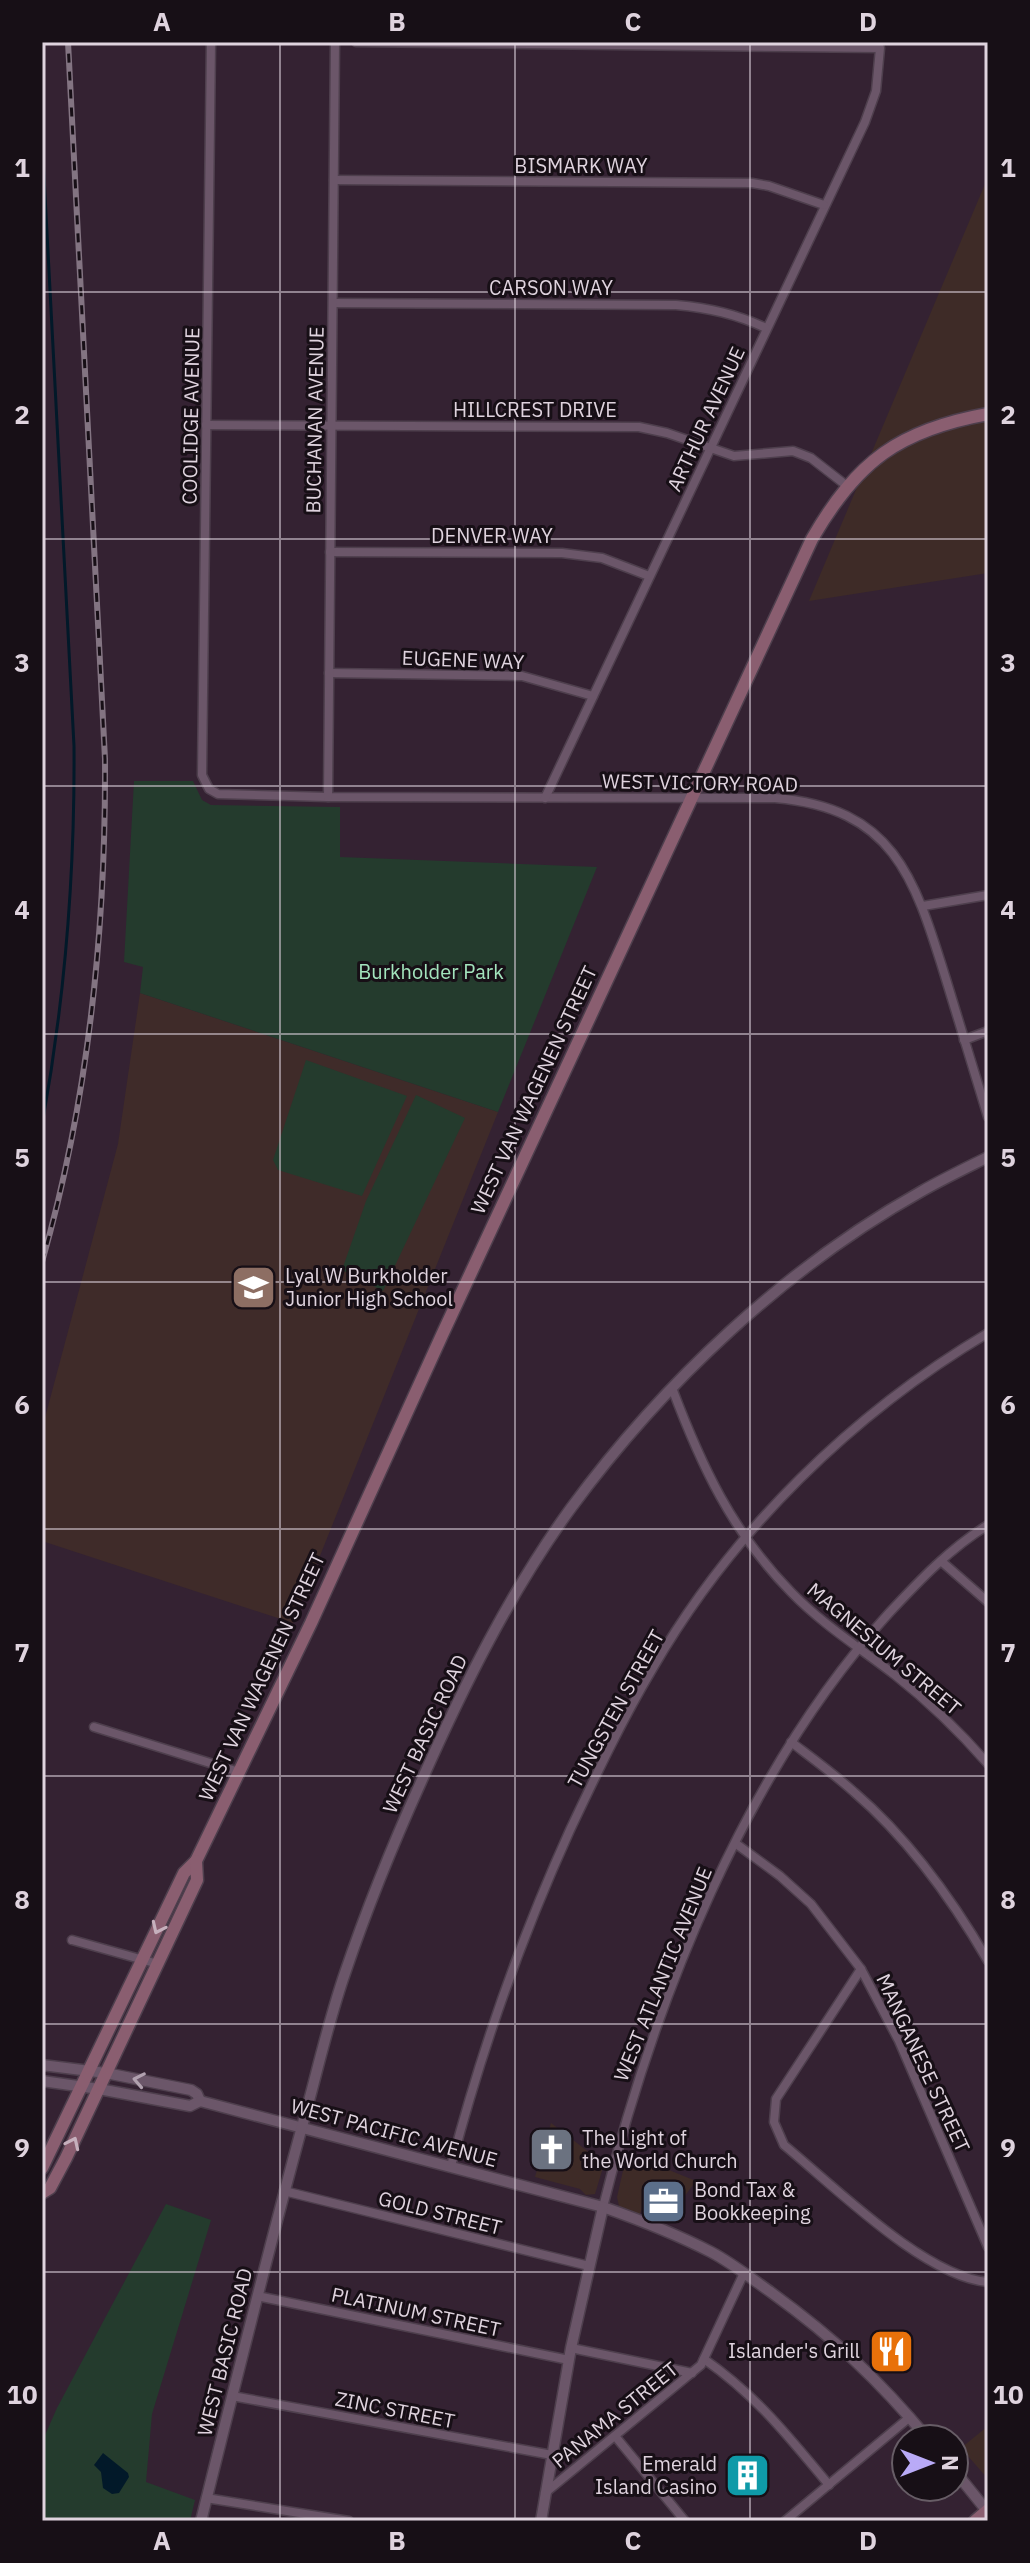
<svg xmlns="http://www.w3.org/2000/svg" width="1030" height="2563" font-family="'IBM Plex Sans',sans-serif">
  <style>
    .commercial { fill: #3e2b27 }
    .education { fill: #3f2b29 }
    .green { fill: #243b2d }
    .water { fill: #021929 }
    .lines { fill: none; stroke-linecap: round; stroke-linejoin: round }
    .stream { stroke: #021929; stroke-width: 3 }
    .minor-casing { stroke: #4e3f4d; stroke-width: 11 }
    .tertiary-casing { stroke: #4e3f4d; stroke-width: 13 }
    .secondary-casing { stroke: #4e3f4d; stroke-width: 15 }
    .minor { stroke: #6b5669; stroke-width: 8 }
    .tertiary { stroke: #6b5669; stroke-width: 10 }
    .secondary { stroke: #8a5e70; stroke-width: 12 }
    .rail-casing { stroke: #837482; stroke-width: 6 }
    .rail { stroke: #170f16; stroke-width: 3; stroke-dasharray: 9; stroke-linecap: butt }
    .oneway { stroke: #c6b0bd }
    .oneway2 { stroke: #b1a1af }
    .grid { fill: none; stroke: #dfd3de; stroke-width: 2; stroke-opacity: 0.55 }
    .labels { text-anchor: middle; stroke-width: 6; stroke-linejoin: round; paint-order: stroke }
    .street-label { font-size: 20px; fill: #dfd3de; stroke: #170f16 }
    .park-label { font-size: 20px; fill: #a3e4bd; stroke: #170f16 }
    .poi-label { font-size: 20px; fill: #dfd3de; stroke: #170f16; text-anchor: start }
    .neatline { fill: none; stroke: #dfd3de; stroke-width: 3 }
    .grid-label { font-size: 26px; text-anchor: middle; font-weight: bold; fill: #dfd3de }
  </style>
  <rect width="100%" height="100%" fill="#342232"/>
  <g class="commercial">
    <polygon points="988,177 988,573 809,601"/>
    <polygon points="551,2123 604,2164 595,2194 586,2195 580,2189 535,2177"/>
    <polygon points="627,2153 696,2181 672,2213 644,2202 640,2214 619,2206 617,2197"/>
    <polygon points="988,2426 988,2479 961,2448"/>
  </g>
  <polygon class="education" points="140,993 498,1112 293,1623 42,1541 42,1429 118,1144"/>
  <g class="green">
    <polygon points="134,781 193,781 202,800 211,805 340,807 340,857 597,867 498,1112 140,993 143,967 124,962"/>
    <polygon points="306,1060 407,1096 362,1196 278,1170 273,1160"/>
    <polygon points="416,1095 465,1118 383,1291 342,1270 366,1201"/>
    <polygon points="166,2204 211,2220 152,2414 146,2482 195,2500 190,2521 42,2521 42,2442 57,2408"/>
  </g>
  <polygon class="water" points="103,2453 128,2473 129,2477 119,2493 112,2494 103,2488 101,2472 94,2465"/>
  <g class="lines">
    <path class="stream" d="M42 138 74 746C75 874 65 999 42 1125"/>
    <defs>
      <g id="minor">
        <path d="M211 42 202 775 209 789 218 794 328 797 775 798C893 808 914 876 945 976 959 1023 974 1070 988 1117"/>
        <polyline points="356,42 880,48 876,91 865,122 545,798"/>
        <polyline points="334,180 752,183 769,186 824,205"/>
        <path d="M333 303 676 305C709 308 736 314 766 328"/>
        <polyline points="206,425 639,427 667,433 734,456 793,451 811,458 847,486"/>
        <polyline points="330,552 562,553 602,558 649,576"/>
        <polyline points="329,673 522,676 593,696"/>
        <polyline points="328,797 335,42"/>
        <polyline points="923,906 988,895"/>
        <polyline points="964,1040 988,1031"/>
        <path d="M672 1388C701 1465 732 1532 791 1592 822 1624 860 1648 895 1675 928 1701 960 1732 988 1764"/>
        <polyline points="941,1561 988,1602"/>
        <polyline points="94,1727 239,1772"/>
        <path d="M791 1742C812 1758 834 1774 854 1792 909 1839 952 1899 988 1961"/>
        <polyline points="735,1843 780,1876 811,1904 861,1969 899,2041 988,2247"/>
        <polyline points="72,1940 158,1964"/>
        <path d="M861 1969 776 2099 774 2122 784 2145C834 2186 925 2277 988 2282"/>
        <path d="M451 2166C481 2051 521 1938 570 1830 596 1775 622 1720 653 1668 732 1531 853 1413 988 1333"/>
        <polyline points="284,2191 589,2266"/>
        <path d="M603 2207C654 2001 745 1771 889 1613 919 1581 950 1548 988 1525"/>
        <polyline points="257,2296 569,2360"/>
        <polyline points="571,2348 692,2373"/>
        <path d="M704 2359C757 2396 788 2436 829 2485"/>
        <polyline points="232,2396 552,2455"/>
        <polyline points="615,2436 685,2521"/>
        <polyline points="545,2493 701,2365 744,2273"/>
        <polyline points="206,2498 349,2521"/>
        <polyline points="785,2521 910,2417"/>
      </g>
      <g id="tertiary">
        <polyline points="42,2065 106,2073 191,2090 197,2094 200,2101"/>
        <path d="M42 2081 99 2089 190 2106 200 2101 603 2207C640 2220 676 2234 711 2252 732 2263 752 2279 772 2293 834 2338 879 2380 928 2439"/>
        <polyline points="954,2470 987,2511"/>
        <path d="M201 2521C234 2388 267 2255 303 2123 317 2073 328 2022 345 1973 367 1908 393 1844 421 1782 463 1687 510 1592 571 1508 663 1383 786 1267 922 1191 943 1179 966 1168 988 1157"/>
        <polyline points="541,2521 571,2348 603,2207"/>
      </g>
      <g id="secondary">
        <path d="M42 2168 184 1873 196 1861 311 1623 442 1335 812 539C857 461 899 430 988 414"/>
        <polyline points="42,2193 50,2188 66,2158 197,1880 196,1861"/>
        <polyline points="975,2521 988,2510"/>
      </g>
    </defs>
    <use href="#minor" class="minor-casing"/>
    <use href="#tertiary" class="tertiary-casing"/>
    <use href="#secondary" class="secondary-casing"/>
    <use href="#minor" class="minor"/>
    <use href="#tertiary" class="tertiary"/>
    <use href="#secondary" class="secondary"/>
    <defs>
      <path id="rail" d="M42 1262C89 1098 106 929 105 759L68 42"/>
    </defs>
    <use href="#rail" class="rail-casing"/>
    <use href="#rail" class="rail"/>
  </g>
  <defs><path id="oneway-chevron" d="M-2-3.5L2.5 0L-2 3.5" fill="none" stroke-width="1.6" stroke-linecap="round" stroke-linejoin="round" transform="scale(2)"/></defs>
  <g class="oneway">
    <use href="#oneway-chevron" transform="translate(158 1928) rotate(115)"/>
    <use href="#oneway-chevron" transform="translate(73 2143) rotate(-65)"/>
  </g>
  <use class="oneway2" href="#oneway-chevron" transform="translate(139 2080) rotate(-169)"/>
  <path class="grid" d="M280 42V2521M515 42V2521M750 42V2521M42 292H988M42 539H988M42 786H988M42 1034H988M42 1282H988M42 1529H988M42 1776H988M42 2024H988M42 2272H988"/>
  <defs>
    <symbol id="school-square" viewBox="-11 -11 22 22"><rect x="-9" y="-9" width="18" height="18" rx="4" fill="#8d6e63" stroke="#170f16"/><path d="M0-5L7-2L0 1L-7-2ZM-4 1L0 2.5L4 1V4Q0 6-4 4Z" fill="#fff"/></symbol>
    <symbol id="church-square" viewBox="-11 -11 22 22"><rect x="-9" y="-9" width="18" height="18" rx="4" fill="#6b7280" stroke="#170f16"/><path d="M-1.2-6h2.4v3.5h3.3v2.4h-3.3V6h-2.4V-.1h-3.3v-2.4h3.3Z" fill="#fff"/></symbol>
    <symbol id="office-square" viewBox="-11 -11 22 22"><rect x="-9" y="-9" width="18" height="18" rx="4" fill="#5c6f8a" stroke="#170f16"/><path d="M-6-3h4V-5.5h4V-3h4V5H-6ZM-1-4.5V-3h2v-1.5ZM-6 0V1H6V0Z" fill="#fff"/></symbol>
    <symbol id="restaurant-square" viewBox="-11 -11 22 22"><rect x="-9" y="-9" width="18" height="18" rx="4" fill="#e8710a" stroke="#170f16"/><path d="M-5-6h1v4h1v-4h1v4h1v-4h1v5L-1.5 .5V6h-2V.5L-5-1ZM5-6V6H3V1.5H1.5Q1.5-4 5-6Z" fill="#fff"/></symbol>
    <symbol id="building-square" viewBox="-11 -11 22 22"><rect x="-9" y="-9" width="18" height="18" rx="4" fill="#0f9aa8" stroke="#170f16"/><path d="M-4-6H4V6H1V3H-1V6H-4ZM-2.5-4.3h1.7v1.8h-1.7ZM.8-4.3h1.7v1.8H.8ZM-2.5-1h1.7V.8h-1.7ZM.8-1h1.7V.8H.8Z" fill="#fff"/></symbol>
  </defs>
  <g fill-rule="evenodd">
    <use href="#school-square" x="228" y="1262" width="51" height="51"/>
    <use href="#church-square" x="526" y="2124" width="51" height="51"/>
    <use href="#office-square" x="638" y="2176" width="51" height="51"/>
    <use href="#restaurant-square" x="866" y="2326" width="51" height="51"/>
    <use href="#building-square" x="722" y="2450" width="51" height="51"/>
  </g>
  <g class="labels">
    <g class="street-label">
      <text x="581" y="173">BISMARK WAY</text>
      <text x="551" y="295">CARSON WAY</text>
      <text x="535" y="417">HILLCREST DRIVE</text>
      <text transform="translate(191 416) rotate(-89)" y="7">COOLIDGE AVENUE</text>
      <text transform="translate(706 419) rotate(-65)" y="7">ARTHUR AVENUE</text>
      <text transform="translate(315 420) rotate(-89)" y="7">BUCHANAN AVENUE</text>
      <text x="492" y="543">DENVER WAY</text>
      <text transform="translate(463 660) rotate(2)" y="7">EUGENE WAY</text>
      <text transform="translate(700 783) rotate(1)" y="7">WEST VICTORY ROAD</text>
      <text transform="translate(534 1090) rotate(-65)" y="7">WEST VAN WAGENEN STREET</text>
      <text transform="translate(884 1649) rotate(40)" y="7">MAGNESIUM STREET</text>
      <text transform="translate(262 1677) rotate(-65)" y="7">WEST VAN WAGENEN STREET</text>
      <text transform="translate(616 1709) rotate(-61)" y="7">TUNGSTEN STREET</text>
      <text transform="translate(425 1734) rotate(-65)" y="7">WEST BASIC ROAD</text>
      <text transform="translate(663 1974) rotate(-68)" y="7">WEST ATLANTIC AVENUE</text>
      <text transform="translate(923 2063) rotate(65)" y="7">MANGANESE STREET</text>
      <text transform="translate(394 2133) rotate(15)" y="7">WEST PACIFIC AVENUE</text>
      <text transform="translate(440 2213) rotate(14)" y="7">GOLD STREET</text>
      <text transform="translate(416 2312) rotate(12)" y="7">PLATINUM STREET</text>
      <text transform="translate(225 2352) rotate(-76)" y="7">WEST BASIC ROAD</text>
      <text transform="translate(395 2410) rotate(11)" y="7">ZINC STREET</text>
      <text transform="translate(615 2415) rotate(-39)" y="7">PANAMA STREET</text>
    </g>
    <g class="park-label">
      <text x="431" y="979">Burkholder Park</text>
    </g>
    <g class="poi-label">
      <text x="285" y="1283">Lyal W Burkholder<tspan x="285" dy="23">Junior High School</tspan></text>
      <text x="582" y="2145">The Light of<tspan x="582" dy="23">the World Church</tspan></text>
      <text x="694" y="2197">Bond Tax &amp;<tspan x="694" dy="23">Bookkeeping</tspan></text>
      <text x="860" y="2358" text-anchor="end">Islander's Grill</text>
      <text x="717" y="2471" text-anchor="end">Emerald<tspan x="717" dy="23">Island Casino</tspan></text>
    </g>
  </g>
  <rect width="1030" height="2563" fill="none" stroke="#170f16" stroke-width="88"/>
  <g transform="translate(930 2463) rotate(90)"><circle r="38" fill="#170f16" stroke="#675d66" stroke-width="2"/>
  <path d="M0-6L14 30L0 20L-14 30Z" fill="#b9aaf7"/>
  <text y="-12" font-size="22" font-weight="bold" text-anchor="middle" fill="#dfd3de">N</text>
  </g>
  <rect x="44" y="44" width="942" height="2475" class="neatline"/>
  <g class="grid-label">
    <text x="162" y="31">A</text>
    <text x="397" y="31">B</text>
    <text x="633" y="31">C</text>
    <text x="868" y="31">D</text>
    <text x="22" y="177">1</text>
    <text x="1008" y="177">1</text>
    <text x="22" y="424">2</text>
    <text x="1008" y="424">2</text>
    <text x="22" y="672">3</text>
    <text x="1008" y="672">3</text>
    <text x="22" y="919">4</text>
    <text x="1008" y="919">4</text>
    <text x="22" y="1167">5</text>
    <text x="1008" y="1167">5</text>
    <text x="22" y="1414">6</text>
    <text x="1008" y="1414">6</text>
    <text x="22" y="1662">7</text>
    <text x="1008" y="1662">7</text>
    <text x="22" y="1909">8</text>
    <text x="1008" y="1909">8</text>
    <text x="22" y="2157">9</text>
    <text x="1008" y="2157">9</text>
    <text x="22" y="2404">10</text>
    <text x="1008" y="2404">10</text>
    <text x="162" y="2550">A</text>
    <text x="397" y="2550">B</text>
    <text x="633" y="2550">C</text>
    <text x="868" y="2550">D</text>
  </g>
</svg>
